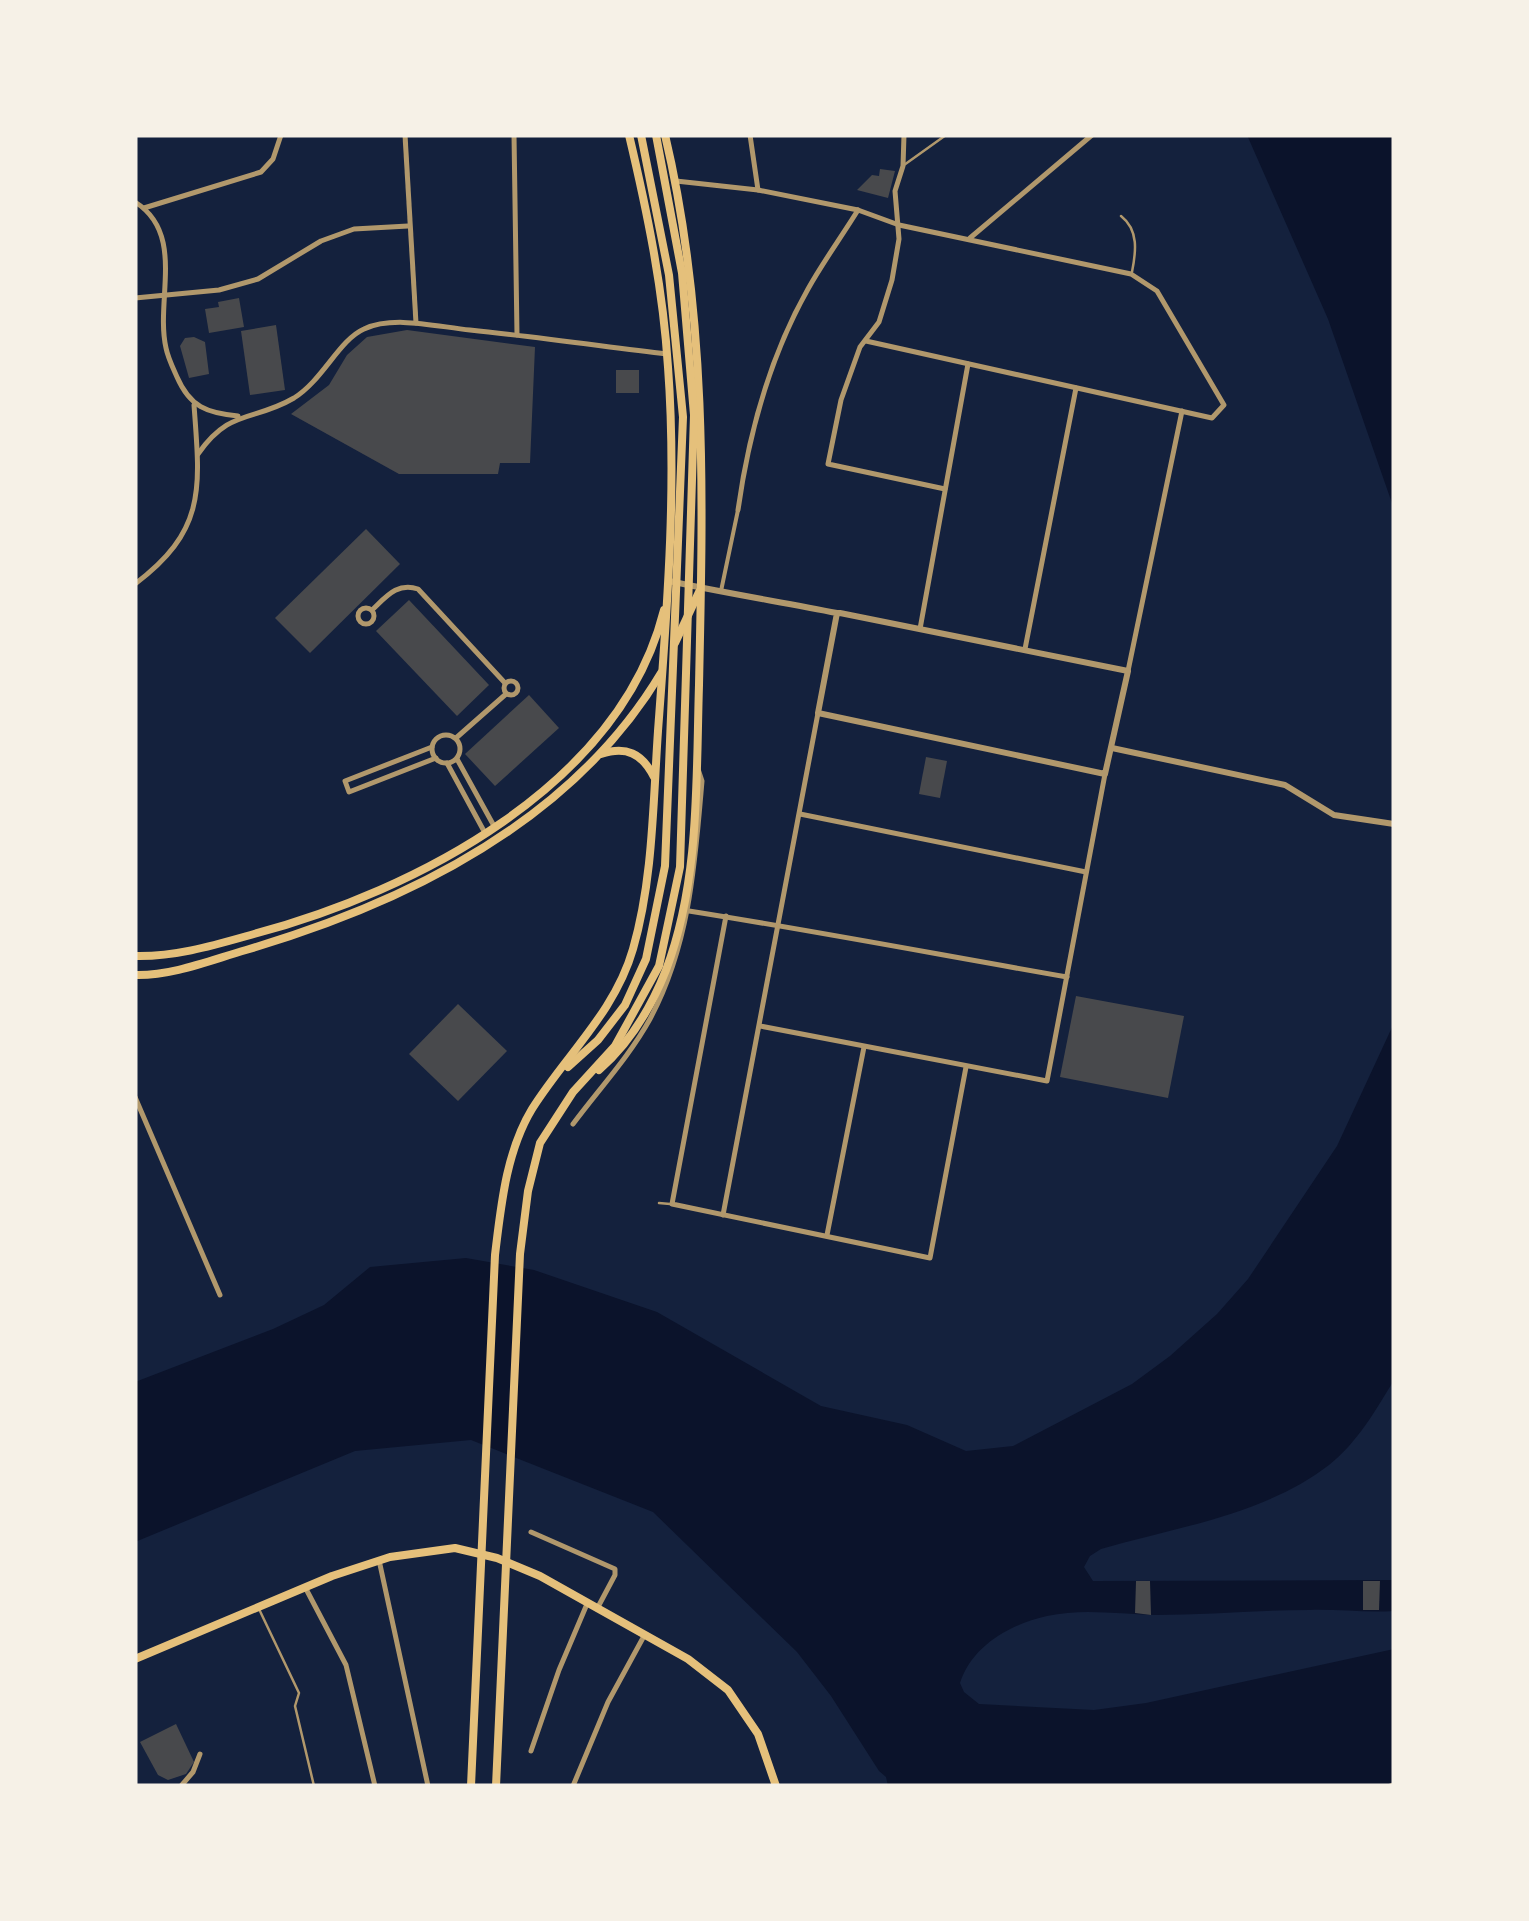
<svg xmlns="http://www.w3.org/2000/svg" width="1529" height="1921" font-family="Karla,sans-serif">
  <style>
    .water { fill: #0b132b }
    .building { fill: #48494c }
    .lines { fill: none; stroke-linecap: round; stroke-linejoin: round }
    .service { stroke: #b1986c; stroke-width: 2.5 }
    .pedestrian { stroke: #b1986c; stroke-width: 4 }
    .minor { stroke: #b1986c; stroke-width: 5 }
    .tertiary { stroke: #b1986c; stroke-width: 6 }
    .secondary { stroke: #e5c07b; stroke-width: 8 }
    .primary { stroke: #e5c07b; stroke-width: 8 }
  </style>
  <rect width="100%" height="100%" fill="#14213d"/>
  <g class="water">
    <polygon points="1247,135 1394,135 1394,509 1328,319"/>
    <path d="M1394 1023V1380C1376 1410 1357 1443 1329 1465 1264 1515 1177 1527 1101 1549L1090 1556 1084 1567 1093 1581 1394 1580V1611C1366 1613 1337 1609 1309 1610 1258 1610 1206 1615 1155 1615 1119 1614 1082 1608 1047 1616 1010 1624 972 1646 960 1683L964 1692 979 1704 1094 1710 1146 1703 1394 1649V1781L1384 1786H888L886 1777 879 1771 831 1696 797 1652 653 1512 471 1440 355 1451 135 1542V1382L273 1329 324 1305 370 1267 466 1258 534 1270 657 1312 821 1406 907 1425 966 1451 1013 1446 1132 1384 1170 1356 1217 1314 1248 1279 1337 1146Z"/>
  </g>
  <g class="building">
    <polygon points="880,169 895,171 888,198 857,190 872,175 879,176"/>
    <polygon points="239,298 244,327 209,333 205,309 219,307 218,302"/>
    <polygon points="276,325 285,390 250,395 241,331"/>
    <polygon points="407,330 535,347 530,463 500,463 498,474 399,474 291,414 329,385 347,355 367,337"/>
    <polygon points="194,337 205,342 209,374 189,378 180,346 185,338"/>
    <rect x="616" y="370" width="23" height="23"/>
    <polygon points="366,529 400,564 310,653 275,618"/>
    <polygon points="409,600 489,685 457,716 376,631"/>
    <polygon points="529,695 559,728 495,786 465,754"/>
    <polygon points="926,757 947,761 940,798 919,794"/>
    <polygon points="1076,996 1184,1016 1168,1098 1060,1077"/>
    <polygon points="458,1004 507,1051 458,1101 409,1054"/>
    <polygon points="1136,1581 1150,1581 1151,1615 1135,1613"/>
    <polygon points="1363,1581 1380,1581 1379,1610 1363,1610"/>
    <polygon points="176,1724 194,1762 186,1774 168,1780 158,1775 140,1742"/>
  </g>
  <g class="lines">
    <g class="service">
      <polyline points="904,165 946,135"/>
      <path d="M1121 216C1139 230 1136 252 1132 272"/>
      <polyline points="659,1203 670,1204"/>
      <polyline points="259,1609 299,1693 295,1706 314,1786"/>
    </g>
    <g class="pedestrian">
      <polyline points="721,591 738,510"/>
      <polyline points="1389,1786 1394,1784"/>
    </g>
    <g class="minor">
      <polyline points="405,135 416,323"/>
      <polyline points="514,135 517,335"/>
      <polyline points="750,135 758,190"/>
      <polyline points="904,135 903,166 895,191 899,239 892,280 879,322 860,347 841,400 828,464 945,489"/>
      <polyline points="676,181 758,190 858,210 899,225 1131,274 1157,291 1224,405 1212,418 866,341"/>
      <path d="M135 202C186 234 155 300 166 348 168 358 173 368 177 377 190 407 207 413 238 416"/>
      <polyline points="144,208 261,172 273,159 281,135"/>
      <polyline points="970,238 1092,135"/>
      <polyline points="135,298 219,290 258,279 321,241 354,229 408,226"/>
      <path d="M198 454C230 408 253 422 294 398 323 380 339 340 364 329 394 315 438 327 470 330 536 337 601 346 667 354"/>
      <path d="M738 510C749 432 769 358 808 289 823 262 842 236 858 210"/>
      <path d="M135 584C207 530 200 487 194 405"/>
      <circle cx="366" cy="616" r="8"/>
      <path d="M372 610C386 597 397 582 418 589L505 683"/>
      <polyline points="920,629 968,364"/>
      <polyline points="1025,649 1076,388"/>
      <polyline points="1128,671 1182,411"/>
      <circle cx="511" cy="688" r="7"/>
      <circle cx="446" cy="749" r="14"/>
      <polyline points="456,738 506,694"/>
      <polyline points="432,747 345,781 349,792 436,758"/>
      <polyline points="457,759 494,826"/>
      <polyline points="447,763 485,833"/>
      <polyline points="800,814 1086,872"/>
      <path d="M689 911C815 931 941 955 1067 977"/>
      <polyline points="726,916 672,1204 930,1258 966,1067"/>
      <polyline points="760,1026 1047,1081 1105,774"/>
      <polyline points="135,1097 220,1295"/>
      <path d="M573 1124C599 1089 629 1057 650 1019 690 944 695 863 702 781L698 769"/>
      <polyline points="723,1215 818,713"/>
      <polyline points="827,1235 864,1047"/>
      <polyline points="531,1532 615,1569 615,1575 598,1607"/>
      <polyline points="379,1560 428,1786"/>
      <polyline points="305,1587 346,1665 375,1786"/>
      <polyline points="531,1751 559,1670 587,1604"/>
      <polyline points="181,1786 193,1772 200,1754"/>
      <polyline points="573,1786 608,1702 644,1636"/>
    </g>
    <g class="tertiary">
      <path d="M669 581C725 593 781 602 837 613H840L1128 671 1105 774 818 713 837 613"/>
      <polyline points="1112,748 1285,785 1334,815 1394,824"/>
    </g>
    <polyline class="secondary" points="135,1659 332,1576 390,1557 455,1548 497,1558 540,1576 688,1659 728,1690 758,1734 776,1786"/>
    <g class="primary">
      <polyline points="675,643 699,592"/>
      <path d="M601 754C626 746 642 753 654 777"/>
      <path d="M135 956C176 957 215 945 254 934 415 891 620 786 664 610"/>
      <path d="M135 975C172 976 211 960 246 950 406 903 572 822 661 673"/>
      <polyline points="568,1067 598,1040 625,1005 646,959 665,866 683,417 669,275 641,135"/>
      <path d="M599 1070C630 1043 651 1008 666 970 700 881 696 779 699 685 703 500 708 316 665 135"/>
      <path d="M471 1786 495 1255C501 1206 506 1152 532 1109 566 1055 615 1012 633 949 653 880 653 803 658 731 667 610 677 488 668 367 663 288 647 211 629 135"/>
      <polyline points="496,1786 520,1254 528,1191 540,1143 573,1092 615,1046 659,966 680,867 694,415 682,273 656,135"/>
    </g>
  </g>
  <rect width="1529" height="1921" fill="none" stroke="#f6f1e7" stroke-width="275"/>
</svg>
